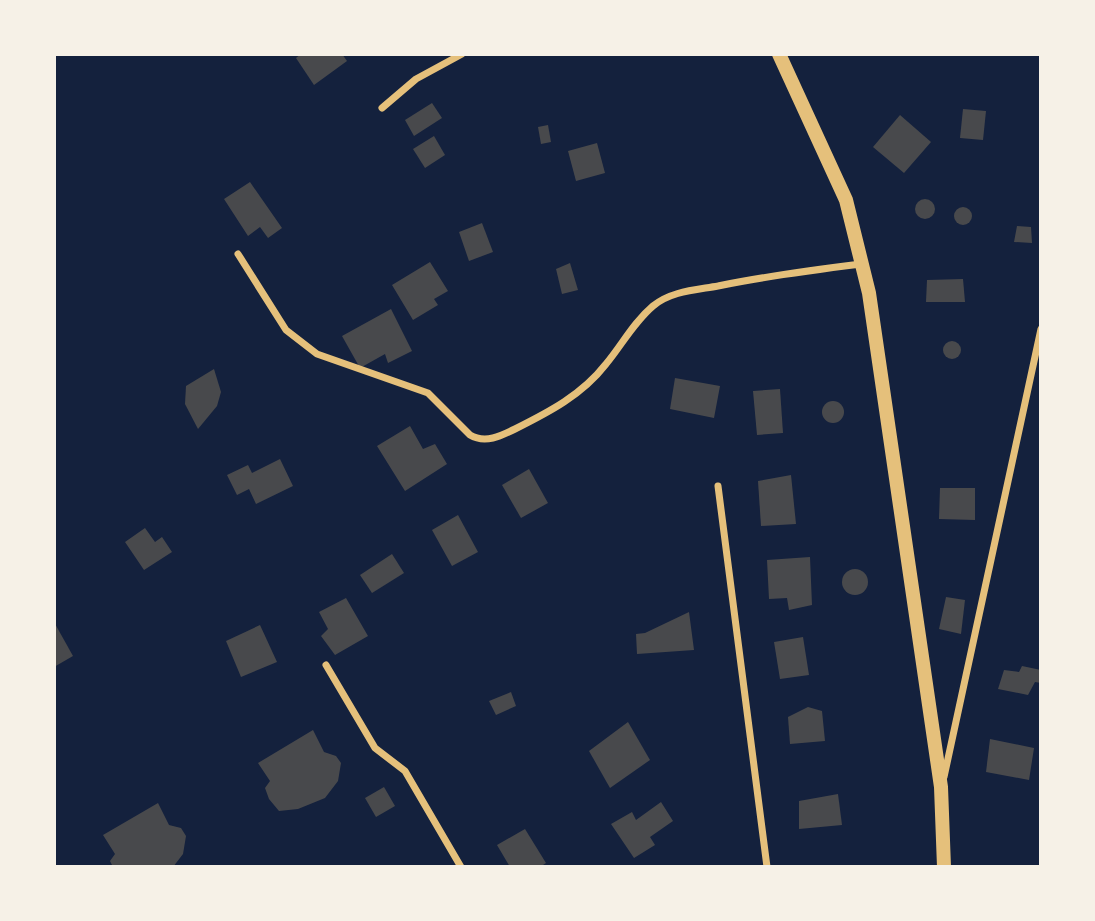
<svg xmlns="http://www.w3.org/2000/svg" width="1095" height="921" font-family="'Source Serif 4',serif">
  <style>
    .building { fill: #48494c }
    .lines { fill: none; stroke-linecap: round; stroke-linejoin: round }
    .minor { stroke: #e5c07b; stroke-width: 7 }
    .secondary { stroke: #e5c07b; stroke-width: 14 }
  </style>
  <rect width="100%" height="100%" fill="#14213d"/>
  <g class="building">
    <polygon points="301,54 342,54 347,61 314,85 296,58"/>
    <polygon points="432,103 442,118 414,136 405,120"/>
    <polygon points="963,109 986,111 983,140 960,138"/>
    <polygon points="900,115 931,142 904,173 873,147"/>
    <polygon points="548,125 551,142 541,144 538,127"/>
    <polygon points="434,136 445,155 425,168 413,149"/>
    <polygon points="597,143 605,173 576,181 568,151"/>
    <polygon points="250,182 282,228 268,238 260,227 248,236 224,199"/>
    <circle cx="925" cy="209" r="10"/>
    <circle cx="963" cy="216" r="9"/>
    <polygon points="482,223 493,252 469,261 459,232"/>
    <polygon points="1017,226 1031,227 1032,243 1014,242"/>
    <polygon points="430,262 448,291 434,299 438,305 413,320 392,285"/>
    <polygon points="570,263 578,290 562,294 556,269"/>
    <polygon points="963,279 965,302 926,302 927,280"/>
    <polygon points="391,309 412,351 388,363 385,354 360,368 342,336"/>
    <circle cx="952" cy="350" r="9"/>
    <polygon points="214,369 221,392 217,406 198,429 185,404 186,386"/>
    <polygon points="675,378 720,386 714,418 670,409"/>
    <polygon points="780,389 783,433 757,435 753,391"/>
    <circle cx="833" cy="412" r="11"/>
    <polygon points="410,426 423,449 435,444 447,464 405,491 377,446"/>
    <polygon points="280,459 293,486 256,504 249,489 237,495 227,475 248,465 252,473"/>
    <polygon points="529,469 548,503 521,518 502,485"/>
    <polygon points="791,475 796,524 761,526 758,481"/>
    <polygon points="940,488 975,488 975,520 939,519"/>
    <polygon points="458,515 478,552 452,566 432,530"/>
    <polygon points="145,528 155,542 162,537 172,552 144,570 125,542"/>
    <polygon points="392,554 404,573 372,593 360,575"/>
    <polygon points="810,557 812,605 789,610 787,598 769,599 767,560"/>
    <circle cx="855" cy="582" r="13"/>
    <polygon points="946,597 965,600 961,634 939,629"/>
    <polygon points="346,598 368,636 335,655 321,636 328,629 319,612"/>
    <polygon points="689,612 694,650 637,654 636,634 645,633"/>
    <polygon points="54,622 73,656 54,667"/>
    <polygon points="260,625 277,662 241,677 226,641"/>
    <polygon points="803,637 809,675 780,679 774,642"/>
    <polygon points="1022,666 1041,670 1041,683 1035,682 1028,695 998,689 1004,670 1019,672"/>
    <polygon points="511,692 516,706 496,715 489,701"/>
    <polygon points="808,707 822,711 825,741 790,744 788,717"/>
    <polygon points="628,722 650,760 610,788 589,751"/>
    <polygon points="313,730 324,752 336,756 341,763 338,781 325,798 298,809 279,811 269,799 265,788 270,781 258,763"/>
    <polygon points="990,739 1034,748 1029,780 986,772"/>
    <polygon points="384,787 395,806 376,817 365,798"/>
    <polygon points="838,794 842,825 799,829 799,801"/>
    <polygon points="661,802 673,821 650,837 655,845 634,858 611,824 632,812 636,820"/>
    <polygon points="158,803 169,825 181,828 186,836 183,854 173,867 113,867 110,861 115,854 103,835"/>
    <polygon points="525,829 546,863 540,867 510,867 497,845"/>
  </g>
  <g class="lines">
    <g class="minor">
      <polyline points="382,108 416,79 462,54"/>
      <path d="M238 254 286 330 317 354 428 393 470 435C485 444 501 436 515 429 549 412 582 395 606 364 622 345 633 323 653 306 671 291 696 290 718 286 766 276 813 270 861 264"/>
      <polyline points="718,486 767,867"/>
      <polyline points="326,665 375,748 405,771 461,867"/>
      <polyline points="944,777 1041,329"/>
    </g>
    <polyline class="secondary" points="779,54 846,200 869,293 941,787 944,867"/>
  </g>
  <rect width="1095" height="921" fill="none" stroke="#f6f1e7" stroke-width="112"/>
</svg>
